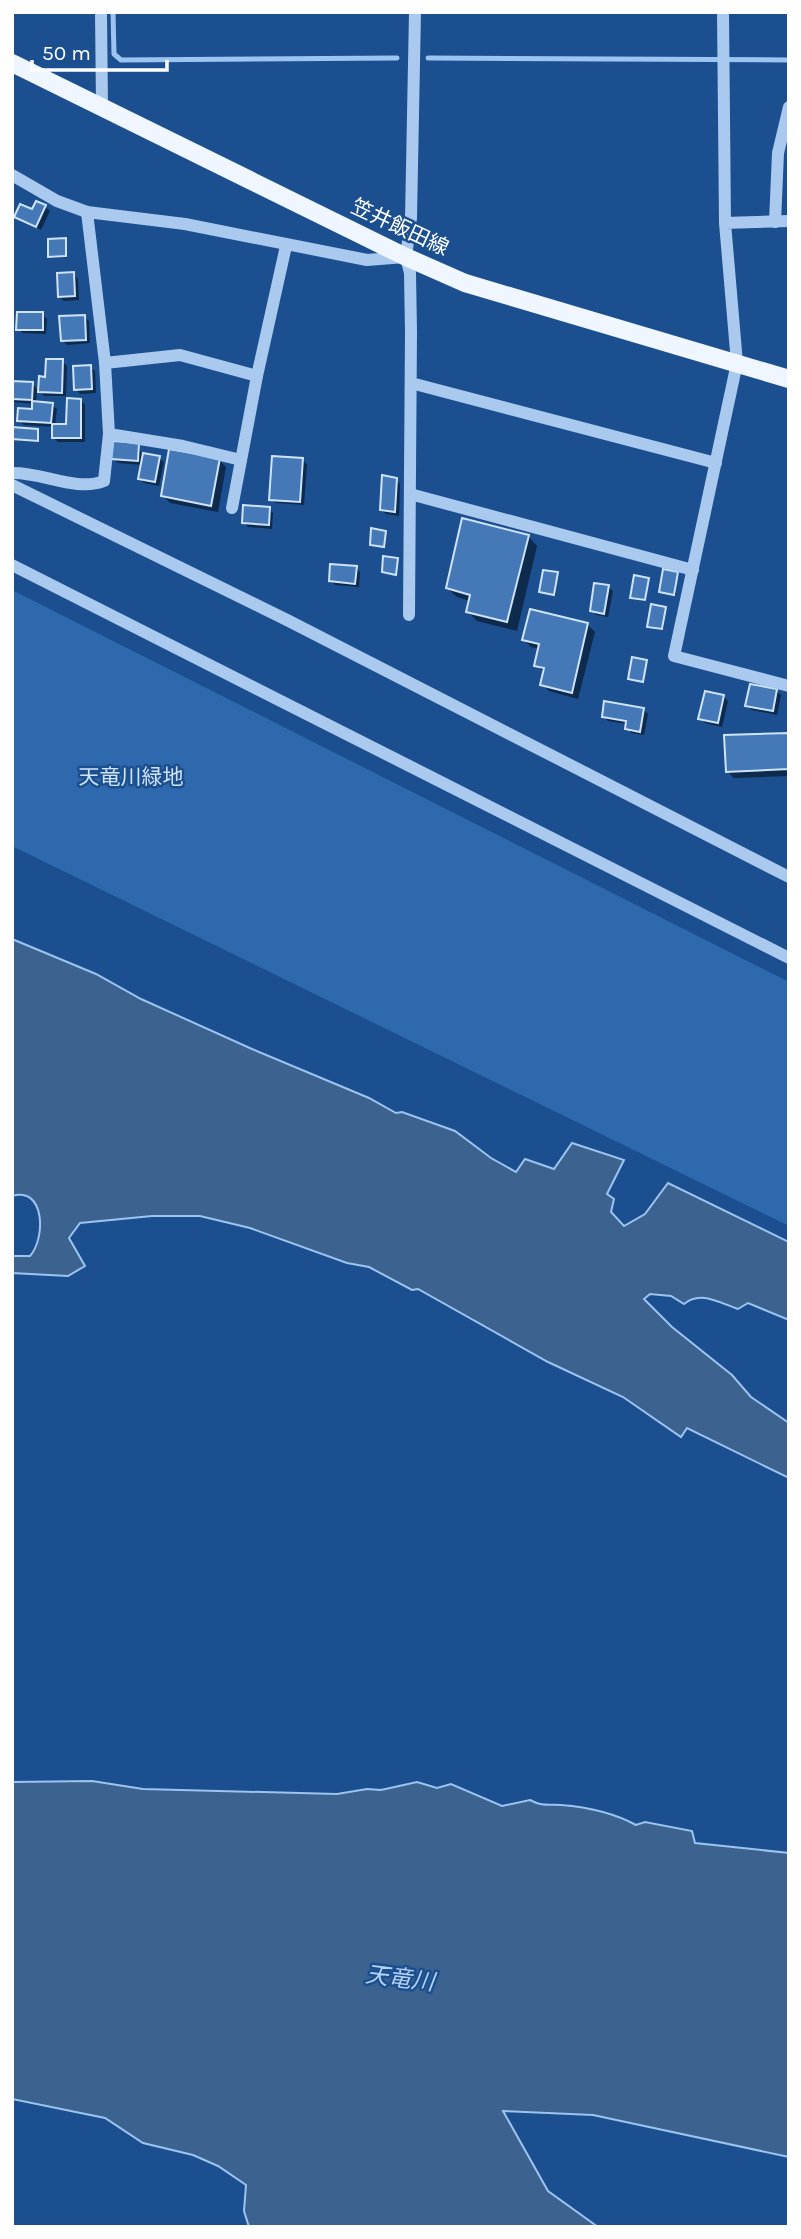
<svg xmlns="http://www.w3.org/2000/svg" width="801" height="2239" font-family="Karla,'Noto Sans JP',sans-serif">
  <style>
    .green { fill: #2e69ad }
    .water { fill: #3c6290; stroke: #9cc4f0; stroke-width: 2 }
    .shadow { fill: #0007 }
    .lines { fill: none; stroke-linecap: round; stroke-linejoin: round }
    .stream { stroke: #9cc4f0; stroke-width: 5 }
    .building { fill: #4478b7; stroke: #cfe3fa; stroke-width: 2 }
    .minor { stroke: #a9c9ee; stroke-width: 12 }
    .major { stroke: #f0f6ff; stroke-width: 18 }
    .labels { text-anchor: middle; stroke-width: 5; stroke-linejoin: round; paint-order: stroke }
    .street-label { font-size: 21px; fill: #fff; stroke: #1b4f8f }
    .park-label { font-size: 21px; fill: #cfe3fa; stroke: #1b4f8f }
    .water-label { font-size: 23px; font-style: italic; fill: #b5d3f5; stroke: #1b4f8f }
  </style>
  <rect width="100%" height="100%" fill="#1b4f8f"/>
  <polygon class="green" points="12,590 789,982 789,1226 12,846"/>
  <g class="water">
    <path d="M12 939 96 974 141 999 252 1049 369 1098 396 1113 402 1112 455 1131 491 1158 516 1172 525 1159 554 1169 572 1143 624 1160 607 1194 614 1199 611 1212 624 1226 645 1214 668 1183 789 1242V1320L748 1303 738 1309C720 1303 700 1290 684 1304L671 1296 650 1294 644 1299 672 1327 732 1375 751 1397 789 1423V1478L687 1428 681 1437 623 1397 548 1362 418 1289 412 1290 369 1267 347 1263 250 1228 200 1216H152L80 1223 69 1238 85 1266 68 1276 12 1273V1256H30C46 1238 45 1186 12 1196Z"/>
    <path d="M92 1781 143 1789 337 1794 367 1789 381 1790 417 1782 437 1788 451 1784 502 1806 530 1800C543 1807 548 1804 561 1805 586 1807 614 1813 636 1825L645 1822 692 1831 695 1843 789 1853V2157L593 2115 503 2111 548 2191 598 2227H249L244 2211 246 2185 218 2166 193 2155 143 2143 105 2118 12 2099V1782Z"/>
  </g>
  <g class="shadow">
    <polygon points="45,207 50,211 41,230 16,217"/>
    <polygon points="65,240 67,258 51,258 50,256"/>
    <polygon points="74,274 78,279 79,300 64,301 59,297"/>
    <polygon points="42,314 47,319 46,334 23,333 18,329"/>
    <polygon points="84,317 89,321 90,343 67,345 62,340"/>
    <polygon points="62,361 67,366 66,396 44,396 40,391"/>
    <polygon points="90,367 95,371 96,393 80,394 76,389"/>
    <polygon points="12,383 33,384 37,389 36,403 52,405 57,409 55,425 68,425 81,400 85,405 85,442 58,442 53,437 54,427 24,425 19,420 33,411 34,404 12,402"/>
    <polygon points="38,431 39,442 13,438"/>
    <polygon points="138,445 142,455 159,458 164,462 159,486 144,483 139,479 142,465 118,463 113,458"/>
    <polygon points="219,460 226,467 218,512 170,503 163,496"/>
    <polygon points="303,460 307,465 304,505 276,503 271,499"/>
    <polygon points="396,479 400,484 399,516 386,514 381,510"/>
    <polygon points="269,509 273,513 272,529 248,527 244,522"/>
    <polygon points="528,536 537,546 517,631 477,621 468,612 470,601 457,597 447,588"/>
    <polygon points="356,568 360,572 359,587 335,585 331,581"/>
    <polygon points="557,574 556,596 543,593 541,592"/>
    <polygon points="677,574 676,595 663,593 661,591"/>
    <polygon points="648,579 646,601 633,599 632,597"/>
    <polygon points="608,587 613,591 608,617 596,615 592,610"/>
    <polygon points="665,609 664,628 649,625"/>
    <polygon points="588,625 595,632 578,699 549,691 542,684 545,673 536,665 540,649 531,647 524,640"/>
    <polygon points="646,661 644,683 632,680 630,679"/>
    <polygon points="776,691 781,695 777,715 752,710 747,706"/>
    <polygon points="723,696 728,701 722,727 705,723 700,718"/>
    <polygon points="644,710 648,714 644,735 631,733 627,724 608,721 603,716"/>
    <polygon points="789,734 789,776 734,778 727,771"/>
  </g>
  <g class="lines">
    <g class="stream">
      <polyline points="113,12 114,54 121,60 397,58"/>
      <polyline points="428,58 789,60"/>
    </g>
  </g>
  <g class="building">
    <polygon points="36,201 46,205 36,227 14,217 20,204 32,209"/>
    <polygon points="66,238 66,256 48,257 48,239"/>
    <polygon points="74,272 75,296 58,297 57,273"/>
    <polygon points="17,312 43,312 43,330 16,330"/>
    <polygon points="85,315 86,340 61,341 59,316"/>
    <polygon points="46,359 63,359 62,393 38,392 39,376 45,377"/>
    <polygon points="91,365 92,389 74,390 73,366"/>
    <polygon points="12,381 33,382 32,400 12,399"/>
    <polygon points="67,398 81,399 81,438 52,438 52,424 66,424"/>
    <polygon points="32,401 53,403 51,423 17,421 18,408 32,409"/>
    <polygon points="12,427 38,429 38,441 12,439"/>
    <polygon points="113,441 139,443 138,461 111,459"/>
    <polygon points="169,449 220,458 211,506 161,496"/>
    <polygon points="143,453 160,456 155,482 138,479"/>
    <polygon points="272,456 303,458 300,502 269,500"/>
    <polygon points="382,475 397,478 395,512 380,510"/>
    <polygon points="243,505 270,507 269,525 242,523"/>
    <polygon points="462,518 529,535 507,622 466,612 470,595 446,588"/>
    <polygon points="371,528 386,531 384,547 370,545"/>
    <polygon points="383,556 398,558 396,575 382,572"/>
    <polygon points="330,564 357,566 355,584 329,581"/>
    <polygon points="663,569 678,572 674,595 659,592"/>
    <polygon points="543,570 558,572 554,595 539,592"/>
    <polygon points="634,575 649,578 645,600 630,598"/>
    <polygon points="594,583 609,585 604,614 590,611"/>
    <polygon points="651,604 666,607 662,629 647,627"/>
    <polygon points="530,609 588,623 572,693 540,685 544,668 534,666 539,644 522,640"/>
    <polygon points="632,657 647,660 643,682 628,679"/>
    <polygon points="750,684 777,689 773,711 745,706"/>
    <polygon points="705,691 724,695 718,723 698,719"/>
    <polygon points="604,701 644,708 640,732 625,729 626,721 602,717"/>
    <polygon points="789,733 789,769 726,772 724,735"/>
  </g>
  <g class="lines">
    <g class="minor">
      <polyline points="101,12 102,107"/>
      <polyline points="723,12 725,223"/>
      <polyline points="12,175 57,201 87,212 185,224 367,260 405,257"/>
      <polyline points="87,212 105,363 180,355 257,376 232,508"/>
      <polyline points="789,221 725,223 737,363 674,656 789,686"/>
      <polyline points="775,222 778,153 789,107"/>
      <polyline points="105,363 109,434 183,446 241,460"/>
      <polyline points="257,376 286,246"/>
      <polyline points="411,383 716,463"/>
      <path d="M12 473C42 472 76 492 104 481L109 434"/>
      <polyline points="12,485 287,620 789,877"/>
      <polyline points="410,494 693,570"/>
      <polyline points="12,565 789,958"/>
      <polyline points="409,615 411,332 410,273 406,257 411,218 415,12"/>
    </g>
    <polyline class="major" points="12,63 406,257 465,283 789,379"/>
  </g>
  <g class="labels">
    <g class="street-label">
      <text transform="translate(400 227) rotate(25)" y="7">笠井飯田線</text>
    </g>
    <g class="park-label">
      <text x="131" y="784">天竜川緑地</text>
    </g>
    <g class="water-label">
      <text transform="translate(400 1978) rotate(7)" y="8">天竜川</text>
    </g>
  </g>
  <rect width="801" height="2239" fill="none" stroke="#ffffff" stroke-width="28"/>
  <path d="M32 60v10h135v-10" fill="none" stroke="#ffffff" stroke-width="3.5"/>
  <text x="42" y="60" font-size="21" fill="#ffffff" stroke="#1b4f8f" stroke-width="5" paint-order="stroke">50 m</text>
</svg>
